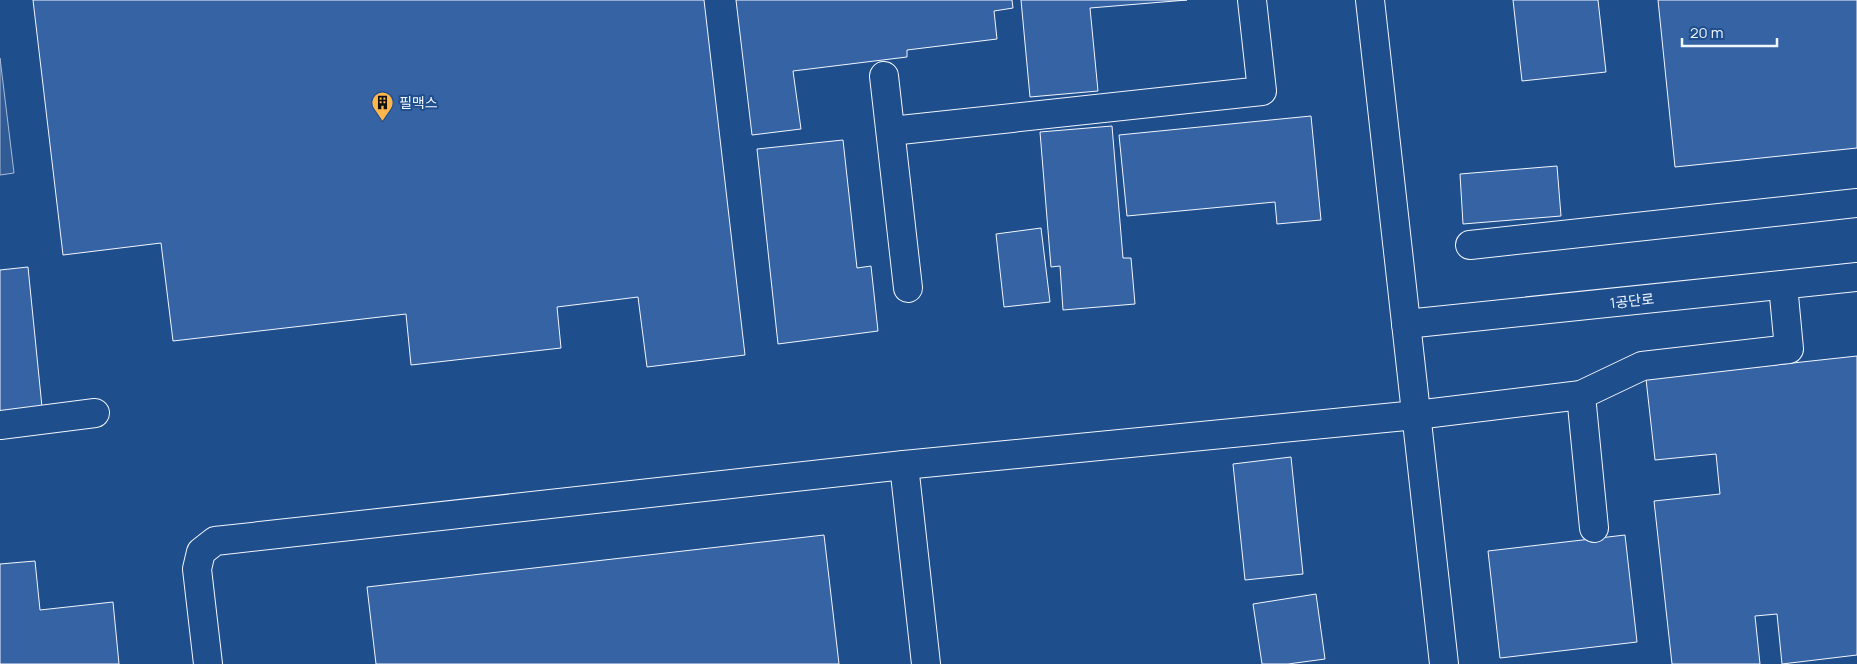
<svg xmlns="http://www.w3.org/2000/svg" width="1857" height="664" font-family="Manrope,'Noto Sans KR',sans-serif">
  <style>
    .built { fill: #305b95; stroke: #a8bbd7 }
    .building { fill: #3563a3; stroke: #f2f6ff }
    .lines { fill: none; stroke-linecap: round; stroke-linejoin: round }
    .minor-casing { stroke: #f2f6ff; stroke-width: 30 }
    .minor { stroke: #1f4e8c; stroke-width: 28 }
    .labels { text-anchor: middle; stroke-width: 4; stroke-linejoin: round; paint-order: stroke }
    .poi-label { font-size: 14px; fill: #f2f6ff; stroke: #1f4e8c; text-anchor: start }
    .street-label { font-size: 14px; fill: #f2f6ff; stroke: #1f4e8c }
  </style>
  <rect width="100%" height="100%" fill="#1f4e8c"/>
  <polygon class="built" points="0,58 14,173 0,175"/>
  <g class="building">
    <polygon points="33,0 704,0 745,355 647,367 638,297 557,307 561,348 411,365 406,314 173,341 161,243 63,255"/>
    <polygon points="736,0 1012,0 1013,8 994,11 997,39 907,50 907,57 793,71 801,129 752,135"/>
    <polygon points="1021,0 1187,0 1090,8 1098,91 1030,97"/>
    <polygon points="1513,0 1598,0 1606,72 1522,81"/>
    <polygon points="1658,0 1857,0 1857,148 1675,167"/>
    <polygon points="1311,116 1321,220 1277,224 1275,202 1127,216 1119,135"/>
    <polygon points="1112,126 1123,258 1131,258 1135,304 1063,310 1060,266 1051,267 1040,132"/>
    <polygon points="843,140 857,268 871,266 878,331 778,344 757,149"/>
    <polygon points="1557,166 1561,216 1463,224 1460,174"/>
    <polygon points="1041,228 1050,302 1004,307 996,234"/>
    <polygon points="28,267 42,407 0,412 0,270"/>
    <polygon points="1857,356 1857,655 1782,664 1777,614 1755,616 1760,664 1672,664 1654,501 1720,494 1716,454 1655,460 1646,379"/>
    <polygon points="1291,457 1303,574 1245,580 1233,464"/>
    <polygon points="824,535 839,664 376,664 367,587"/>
    <polygon points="1625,535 1637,642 1500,658 1488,551"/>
    <polygon points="35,561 40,610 113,602 119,664 0,664 0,564"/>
    <polygon points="1316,594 1325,659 1288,664 1262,664 1253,604"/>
  </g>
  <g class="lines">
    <defs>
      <g id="minor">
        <polyline points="1370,0 1444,664"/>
        <polyline points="884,76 908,288"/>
        <polyline points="891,131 1262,91 1252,0"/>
        <polyline points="1470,245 1857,203"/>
        <polyline points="1406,324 1857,277"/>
        <polyline points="1581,395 1594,528"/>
        <polyline points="0,425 95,413"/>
        <polyline points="904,465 926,664"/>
        <polyline points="208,664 197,569 201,552 215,541 904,465 1416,415 1581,395 1642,366 1789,349 1783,285"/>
      </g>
    </defs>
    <use href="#minor" class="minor-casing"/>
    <use href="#minor" class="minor"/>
  </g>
  <defs>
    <symbol id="building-pin" viewBox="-11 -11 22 30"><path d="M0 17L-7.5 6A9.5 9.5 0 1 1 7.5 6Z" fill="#ffb74d" stroke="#1f4e8c"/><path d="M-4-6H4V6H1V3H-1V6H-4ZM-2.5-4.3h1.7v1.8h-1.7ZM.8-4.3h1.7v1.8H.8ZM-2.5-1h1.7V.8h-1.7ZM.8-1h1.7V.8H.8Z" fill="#111"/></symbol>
  </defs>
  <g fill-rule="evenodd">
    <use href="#building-pin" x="370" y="90" width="25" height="34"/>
  </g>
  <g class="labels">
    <g class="poi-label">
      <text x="399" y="108">필맥스</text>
    </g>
    <g class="street-label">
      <text transform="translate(1632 301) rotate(-6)" y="5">1공단로</text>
    </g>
  </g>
  <path d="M1682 38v8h95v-8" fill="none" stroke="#f2f6ff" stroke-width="2.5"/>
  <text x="1690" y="38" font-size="15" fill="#f2f6ff" stroke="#1f4e8c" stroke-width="4" paint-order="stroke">20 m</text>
</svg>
